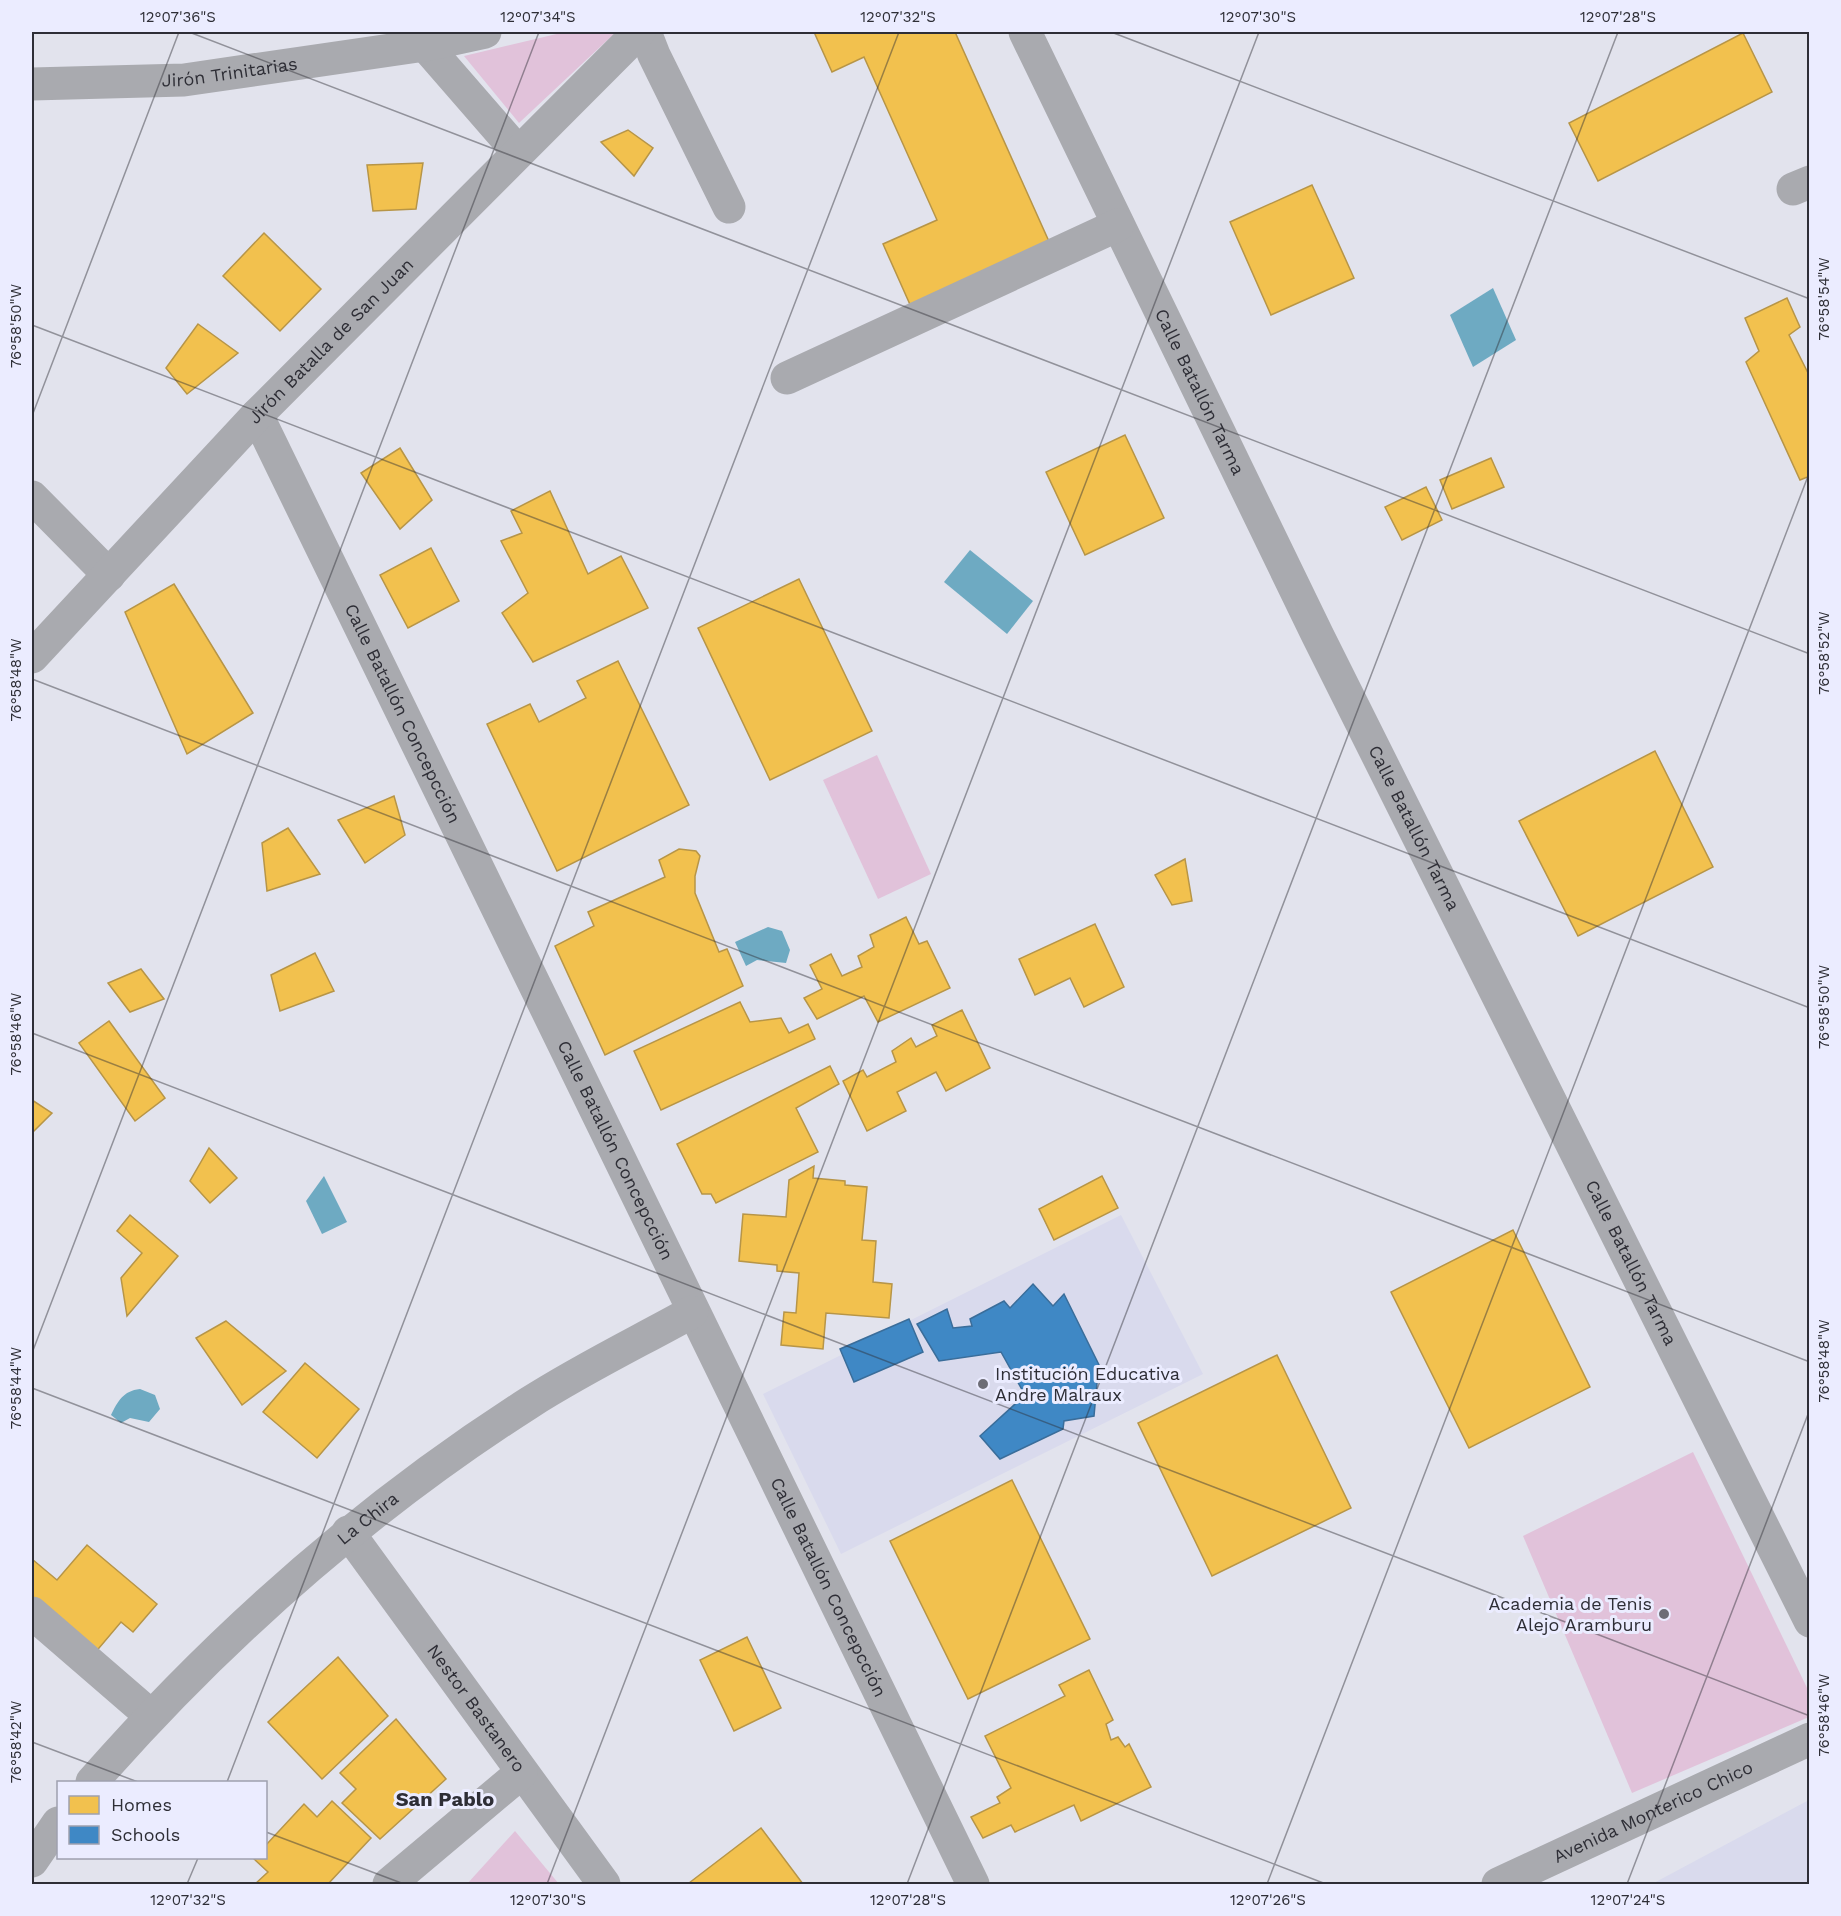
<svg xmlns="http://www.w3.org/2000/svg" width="1841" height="1916" font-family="'Work Sans',sans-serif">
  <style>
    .built { fill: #d9daed }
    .green { fill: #e1c2da }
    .water { fill: #6eaac2 }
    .homes { fill: #f2c14e; stroke: #b79547; stroke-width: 1.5 }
    .schools { fill: #3f88c5; stroke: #3a6d9a; stroke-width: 1.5 }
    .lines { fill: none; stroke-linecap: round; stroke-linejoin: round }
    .minor { stroke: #a9aaaf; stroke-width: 33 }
    .ticks { fill: none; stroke: #2e2e36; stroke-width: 1.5; stroke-opacity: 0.45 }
    .poi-dot { fill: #6d6d76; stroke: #ebecff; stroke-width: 2 }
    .labels { text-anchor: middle; stroke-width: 6; stroke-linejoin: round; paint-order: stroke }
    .street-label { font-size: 18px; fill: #2e2e36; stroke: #ebecff }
    .poi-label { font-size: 18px; fill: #2e2e36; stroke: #ebecff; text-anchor: start }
    .neighbourhood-label { font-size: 20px; font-weight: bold; fill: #2e2e36; stroke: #ebecff }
    .neatline { fill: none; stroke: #2e2e36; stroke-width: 2 }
    .ticks-label { font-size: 15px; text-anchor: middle; fill: #2e2e36 }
  </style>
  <rect width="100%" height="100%" fill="#e2e3ed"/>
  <g class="built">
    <polygon points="1121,1215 1203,1374 841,1554 763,1394"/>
    <polygon points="1809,1800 1809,1884 1652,1884"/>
  </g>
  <g class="green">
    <polygon points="565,32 616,32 519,123 464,56"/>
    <polygon points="877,755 931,874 878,899 823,780"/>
    <polygon points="1693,1452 1809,1692 1809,1717 1632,1793 1523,1536"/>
    <polygon points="515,1831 559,1884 467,1884"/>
  </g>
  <g class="water">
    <polygon points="1493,288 1516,340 1473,367 1450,315"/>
    <polygon points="970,550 1033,601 1007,634 944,582"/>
    <polygon points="768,927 782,931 790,950 786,963 757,960 746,966 735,942"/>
    <polygon points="324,1176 347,1222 322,1234 306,1201"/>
    <path d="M140 1389 155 1395 160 1409 149 1422 130 1418 121 1423 111 1415C118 1401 123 1391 140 1389Z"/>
  </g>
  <g class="homes">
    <polygon points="814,32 955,32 1051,246 912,309 883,244 937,220 864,57 832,72"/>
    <polygon points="1743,33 1772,92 1598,181 1569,123"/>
    <polygon points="628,130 653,148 634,176 601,142"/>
    <polygon points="423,163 416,209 373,211 367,165"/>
    <polygon points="1312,185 1354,278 1271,315 1230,222"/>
    <polygon points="264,233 321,289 280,331 223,276"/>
    <polygon points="1787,298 1800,327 1789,335 1810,377 1810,476 1800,480 1746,362 1759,351 1745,318"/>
    <polygon points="198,324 238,353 187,394 166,368"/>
    <polygon points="1125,435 1164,518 1085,555 1046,472"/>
    <polygon points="400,448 432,500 400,529 361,473"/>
    <polygon points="1491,458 1504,487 1452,509 1440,480"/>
    <polygon points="1426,487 1442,520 1402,540 1385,507"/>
    <polygon points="550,491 588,574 621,556 648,608 533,662 502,613 528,593 501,541 522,533 511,511"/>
    <polygon points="431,548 459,601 408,628 380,575"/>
    <polygon points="799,579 872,731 770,780 698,628"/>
    <polygon points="174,584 253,713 187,754 125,612"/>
    <polygon points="618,661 689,805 557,871 487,724 530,704 539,722 586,698 577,681"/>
    <polygon points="1655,751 1713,867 1578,936 1519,821"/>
    <polygon points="394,796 405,835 365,863 338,820"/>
    <polygon points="288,828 320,874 267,891 262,843"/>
    <polygon points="679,849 696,851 700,856 695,876 695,893 719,952 727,949 743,986 605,1055 555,946 594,926 588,912 665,877 659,860"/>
    <polygon points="1185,859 1192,901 1172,905 1155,875"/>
    <polygon points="906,917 919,944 927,941 950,988 878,1022 864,996 817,1019 804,998 822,989 810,965 831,954 842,976 862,967 858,956 874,947 870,935"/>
    <polygon points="1095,924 1124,987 1084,1007 1070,978 1035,995 1019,959"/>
    <polygon points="315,953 334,991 280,1011 271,975"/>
    <polygon points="141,969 164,999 130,1012 108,983"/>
    <polygon points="740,1002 750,1022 781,1018 789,1033 808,1024 815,1039 661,1110 634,1051"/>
    <polygon points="962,1010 990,1068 946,1091 936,1072 897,1092 906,1111 867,1131 843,1081 863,1070 867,1077 896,1062 892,1051 911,1038 916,1047 937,1036 932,1025"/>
    <polygon points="109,1021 165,1098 135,1121 79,1043"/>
    <polygon points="830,1066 839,1084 796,1108 818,1152 716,1203 711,1194 702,1194 677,1144"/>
    <polygon points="32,1100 52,1113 32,1133"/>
    <polygon points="209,1148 237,1178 210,1203 190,1181"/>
    <polygon points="814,1166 813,1178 845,1181 845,1185 867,1187 862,1240 876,1241 873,1282 892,1284 889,1318 826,1313 823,1349 781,1345 784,1312 796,1313 799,1273 777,1271 777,1265 739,1261 743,1214 786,1217 789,1180"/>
    <polygon points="1102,1176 1118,1208 1054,1240 1039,1209"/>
    <polygon points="130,1215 178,1256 127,1316 121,1278 142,1253 117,1231"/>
    <polygon points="1513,1230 1590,1387 1469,1448 1391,1292"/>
    <polygon points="226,1321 286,1371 242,1405 196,1338"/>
    <polygon points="1277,1355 1351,1508 1212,1576 1138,1423"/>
    <polygon points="305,1363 359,1409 317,1458 263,1412"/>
    <polygon points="1012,1480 1090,1639 968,1699 890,1541"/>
    <polygon points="87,1545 157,1604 133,1632 121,1622 94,1654 32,1600 32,1559 57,1580"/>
    <polygon points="747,1637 781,1708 734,1731 700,1660"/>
    <polygon points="338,1657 388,1716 322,1779 268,1722"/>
    <polygon points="1089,1670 1113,1720 1106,1724 1111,1740 1118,1737 1125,1747 1129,1744 1151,1787 1081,1821 1074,1805 1015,1832 1011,1825 983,1838 971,1817 1000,1803 997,1797 1011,1788 985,1736 1065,1696 1059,1685"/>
    <polygon points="396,1719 446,1779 380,1839 342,1803 356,1789 340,1773"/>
    <polygon points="332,1801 371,1838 328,1884 255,1884 268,1872 253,1858 266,1858 266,1845 304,1804 317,1817"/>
    <polygon points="761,1828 803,1884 690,1884 689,1883"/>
  </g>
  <g class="schools">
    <polygon points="1033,1284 1053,1306 1064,1294 1105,1377 1097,1383 1094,1416 1064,1421 1063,1429 1000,1459 980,1436 1025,1395 1001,1352 939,1361 917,1324 947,1309 953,1328 972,1326 970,1319 1004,1301 1010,1308"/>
    <polygon points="909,1319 923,1352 854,1382 840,1349"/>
  </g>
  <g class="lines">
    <g class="minor">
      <polyline points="645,32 654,55 729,207"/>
      <path id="s1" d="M1025 32 1317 634 1810 1621"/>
      <polyline points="425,45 518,152"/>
      <path id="s2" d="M32 84 184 80 425 45 485 32"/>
      <polyline points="1793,189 1810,182"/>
      <polyline points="787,378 1118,225"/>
      <path id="s3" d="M257 415 973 1884"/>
      <polyline points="32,497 109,575"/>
      <path id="s4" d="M32 657 257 415 639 32"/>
      <path id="s5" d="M348 1532 604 1884"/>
      <polyline points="32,1613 150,1715"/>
      <path id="s6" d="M92 1782C220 1636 365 1508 529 1403 582 1369 638 1342 692 1312"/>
      <polyline points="32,1861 58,1823"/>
      <polyline points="389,1884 521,1773"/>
      <path id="s7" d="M1498 1884 1810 1739"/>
    </g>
  </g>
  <path class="ticks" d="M189 32 1810 654M1111 32 1810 299M32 325 1810 1008M32 416 179 32M32 679 1810 1362M32 1033 1810 1716M32 1353 539 32M32 1388 1326 1884M32 1742 138 1782M227 1782 899 32M266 1832 404 1884M187 1884 198 1858M547 1884 1259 32M907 1884 1618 32M1267 1884 1810 471M1627 1884 1810 1409"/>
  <g class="poi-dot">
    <circle cx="983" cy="1384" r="6"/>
    <circle cx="1664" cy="1614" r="6"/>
  </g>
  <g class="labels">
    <g class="street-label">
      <text dy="6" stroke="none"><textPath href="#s2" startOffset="198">Jirón Trinitarias</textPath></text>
      <text dy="6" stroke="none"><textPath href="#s4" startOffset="435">Jirón Batalla de San Juan</textPath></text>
      <text dy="6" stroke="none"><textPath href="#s1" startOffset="400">Calle Batallón Tarma</textPath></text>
      <text dy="6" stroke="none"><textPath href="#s3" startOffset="332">Calle Batallón Concepcción</textPath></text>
      <text dy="6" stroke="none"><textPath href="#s1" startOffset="886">Calle Batallón Tarma</textPath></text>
      <text dy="6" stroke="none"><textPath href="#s3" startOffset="818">Calle Batallón Concepcción</textPath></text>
      <text dy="6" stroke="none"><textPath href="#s1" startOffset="1372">Calle Batallón Tarma</textPath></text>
      <text dy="6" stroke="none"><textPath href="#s6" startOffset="382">La Chira</textPath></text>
      <text dy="6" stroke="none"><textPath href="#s3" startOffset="1304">Calle Batallón Concepcción</textPath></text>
      <text dy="6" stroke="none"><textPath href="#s5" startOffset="218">Nestor Bastanero</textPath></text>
      <text dy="6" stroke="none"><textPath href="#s7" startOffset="171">Avenida Monterico Chico</textPath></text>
    </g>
    <g class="poi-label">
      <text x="995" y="1380">Institución Educativa<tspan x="995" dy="21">Andre Malraux</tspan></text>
      <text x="1652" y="1610" text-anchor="end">Academia de Tenis<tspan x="1652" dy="21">Alejo Aramburu</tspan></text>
    </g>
    <g class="neighbourhood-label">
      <text x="445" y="1806">San Pablo</text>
    </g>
  </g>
  <rect width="1841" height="1916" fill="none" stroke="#ebecff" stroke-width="66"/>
  <rect x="57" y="1781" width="210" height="78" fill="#ebecff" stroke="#9fa0af" stroke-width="1.5"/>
  <rect x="69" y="1796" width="30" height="18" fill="#f2c14e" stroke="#9fa0af" stroke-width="1.5"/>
  <text x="111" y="1811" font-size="18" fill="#2e2e36">Homes</text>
  <rect x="69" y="1826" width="30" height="18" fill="#3f88c5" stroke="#9fa0af" stroke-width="1.5"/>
  <text x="111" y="1841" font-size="18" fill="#2e2e36">Schools</text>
  <rect x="33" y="33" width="1775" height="1850" class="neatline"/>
  <g class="ticks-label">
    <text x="178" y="22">12°07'36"S</text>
    <text x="538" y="22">12°07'34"S</text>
    <text x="898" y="22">12°07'32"S</text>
    <text x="1258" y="22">12°07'30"S</text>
    <text x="1618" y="22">12°07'28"S</text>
    <text transform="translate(1824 299) rotate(-90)" y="5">76°58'54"W</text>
    <text transform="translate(16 326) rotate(-90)" y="5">76°58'50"W</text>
    <text transform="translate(1824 653) rotate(-90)" y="5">76°58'52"W</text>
    <text transform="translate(16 680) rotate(-90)" y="5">76°58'48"W</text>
    <text transform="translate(1824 1007) rotate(-90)" y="5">76°58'50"W</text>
    <text transform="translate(16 1034) rotate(-90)" y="5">76°58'46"W</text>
    <text transform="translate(1824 1361) rotate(-90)" y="5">76°58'48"W</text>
    <text transform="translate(16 1388) rotate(-90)" y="5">76°58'44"W</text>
    <text transform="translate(1824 1715) rotate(-90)" y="5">76°58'46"W</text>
    <text transform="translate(16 1742) rotate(-90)" y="5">76°58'42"W</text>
    <text x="188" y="1905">12°07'32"S</text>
    <text x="548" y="1905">12°07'30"S</text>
    <text x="908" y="1905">12°07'28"S</text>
    <text x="1268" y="1905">12°07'26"S</text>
    <text x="1628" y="1905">12°07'24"S</text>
  </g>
</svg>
